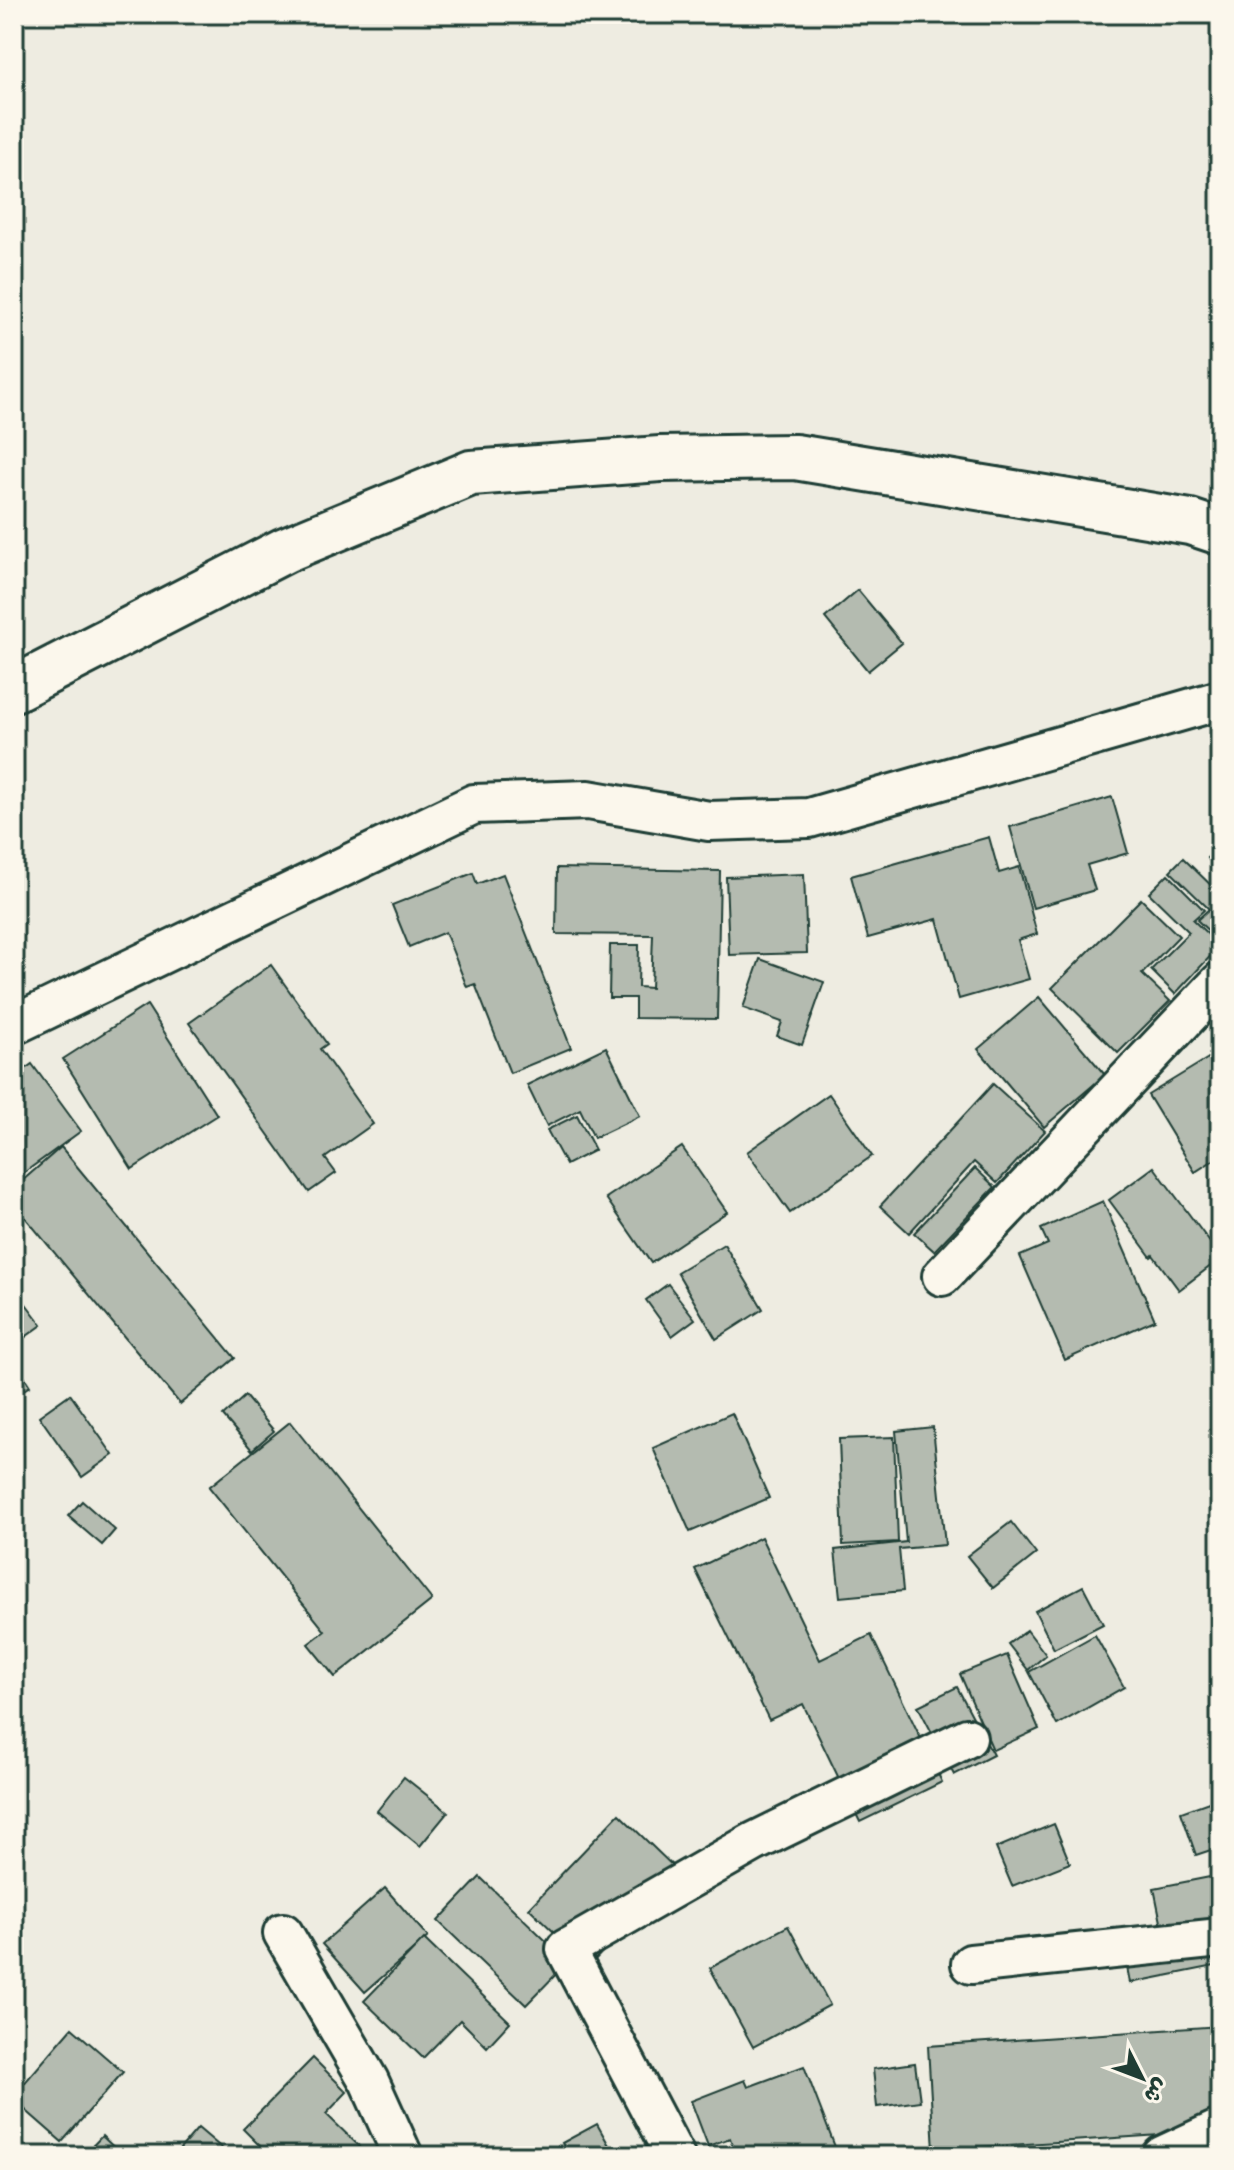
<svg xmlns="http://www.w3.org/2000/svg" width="1234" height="2170" font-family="'Comic Neue','Playpen Sans Arabic',sans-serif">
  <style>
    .building { fill: #b4bbb0; stroke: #1f3d34; stroke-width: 2 }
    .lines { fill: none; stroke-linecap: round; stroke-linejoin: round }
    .minor-casing { stroke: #1f3d34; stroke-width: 44 }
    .tertiary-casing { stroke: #1f3d34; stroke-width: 50 }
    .minor { stroke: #fbf7ec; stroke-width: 38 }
    .tertiary { stroke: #fbf7ec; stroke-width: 44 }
  </style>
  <rect width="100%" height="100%" fill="#eeece1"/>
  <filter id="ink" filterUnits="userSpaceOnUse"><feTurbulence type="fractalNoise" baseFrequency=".0125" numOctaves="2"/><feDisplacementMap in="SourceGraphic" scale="16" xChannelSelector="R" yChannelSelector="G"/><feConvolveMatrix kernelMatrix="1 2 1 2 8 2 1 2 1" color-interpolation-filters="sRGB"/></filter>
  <g filter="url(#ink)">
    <g class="building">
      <polygon points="858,590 902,643 868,671 825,618"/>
      <polygon points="1112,797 1128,853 1087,865 1095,890 1033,908 1010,827"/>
      <polygon points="989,837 999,873 1019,867 1037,934 1018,940 1029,979 959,999 937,919 868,938 851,876"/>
      <polygon points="1220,845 1220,871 1207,858"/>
      <polygon points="1183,858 1220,894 1220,934 1216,938 1197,920 1209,909 1170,871"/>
      <polygon points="557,868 720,871 717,1019 635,1018 635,998 609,998 610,945 639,945 638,987 651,988 653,935 556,934"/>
      <polygon points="473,873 477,884 503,874 571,1048 510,1073 475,984 467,987 445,932 409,947 392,905"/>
      <polygon points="804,874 807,953 729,955 726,877"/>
      <polygon points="1168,874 1204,910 1193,920 1220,946 1175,994 1151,970 1189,932 1149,893"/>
      <polygon points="1141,899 1179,936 1142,974 1170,1001 1118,1053 1052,988"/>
      <polygon points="760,959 824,982 802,1045 777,1036 782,1022 743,1008"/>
      <polygon points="271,965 327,1044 320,1049 373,1124 325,1158 336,1173 309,1192 189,1023"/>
      <polygon points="1039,997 1105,1075 1044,1127 978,1049"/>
      <polygon points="147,1005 217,1115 132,1169 63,1059"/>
      <polygon points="606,1047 640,1116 594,1138 580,1109 547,1126 527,1085"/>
      <polygon points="1210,1057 1220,1073 1220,1156 1195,1172 1148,1095"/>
      <polygon points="32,1064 81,1131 14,1180 14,1077"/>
      <polygon points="993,1084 1045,1131 997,1183 974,1162 909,1233 880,1206"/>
      <polygon points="829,1094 872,1156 790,1213 747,1152"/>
      <polygon points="577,1115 595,1150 566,1165 547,1130"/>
      <polygon points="61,1147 235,1358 180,1404 14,1204 14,1188"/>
      <polygon points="682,1147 727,1212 651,1263 606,1198"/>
      <polygon points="1154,1167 1220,1256 1220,1259 1179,1290 1153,1255 1151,1257 1109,1200"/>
      <polygon points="975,1168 995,1187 934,1251 914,1233"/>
      <polygon points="1103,1201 1155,1320 1065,1360 1020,1256 1048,1244 1041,1229"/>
      <polygon points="724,1244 763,1309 716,1339 677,1272"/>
      <polygon points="668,1284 695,1319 672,1336 646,1300"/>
      <polygon points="14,1288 42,1325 24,1338 14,1324"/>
      <polygon points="14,1361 30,1386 14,1396"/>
      <polygon points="70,1394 113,1455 82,1477 39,1416"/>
      <polygon points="245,1396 274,1431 252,1450 223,1416"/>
      <polygon points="732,1413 769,1498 690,1532 653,1448"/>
      <polygon points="290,1422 432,1600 335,1677 308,1644 325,1631 209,1487"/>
      <polygon points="933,1427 945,1545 899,1549 903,1591 840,1597 835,1550 906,1542 896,1431"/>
      <polygon points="894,1437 898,1542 843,1545 839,1439"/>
      <polygon points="82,1501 115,1530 102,1545 68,1516"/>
      <polygon points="1011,1522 1036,1554 993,1588 967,1556"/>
      <polygon points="761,1537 820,1660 871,1635 942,1782 860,1822 803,1704 769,1720 695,1569"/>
      <polygon points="1083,1586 1103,1624 1054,1649 1035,1611"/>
      <polygon points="1027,1630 1046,1655 1028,1670 1008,1644"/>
      <polygon points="1095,1635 1124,1687 1057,1725 1029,1672"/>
      <polygon points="1007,1655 1039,1729 993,1750 960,1674"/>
      <polygon points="957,1687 993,1755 954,1775 918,1706"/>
      <polygon points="404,1777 448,1812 420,1846 377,1811"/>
      <polygon points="1217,1799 1220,1808 1220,1847 1196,1855 1181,1812"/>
      <polygon points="619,1814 679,1872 589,1966 529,1908"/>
      <polygon points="1054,1824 1070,1863 1012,1886 996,1848"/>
      <polygon points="1220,1875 1220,1965 1130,1983 1121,1935 1162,1927 1154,1888"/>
      <polygon points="480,1877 568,1962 526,2005 438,1921"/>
      <polygon points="385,1888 428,1937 365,1992 322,1944"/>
      <polygon points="788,1926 830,2005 753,2047 710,1968"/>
      <polygon points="424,1939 510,2022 487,2047 460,2020 423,2058 364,2001"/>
      <polygon points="1220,2026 1220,2131 934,2150 928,2046"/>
      <polygon points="72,2028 123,2072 62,2142 14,2100 14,2095"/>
      <polygon points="313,2058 347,2092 326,2114 362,2149 355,2156 270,2156 243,2129"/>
      <polygon points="915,2063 920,2101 877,2107 873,2069"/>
      <polygon points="804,2066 835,2147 812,2156 736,2156 730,2138 708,2146 691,2101 745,2080 748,2087"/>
      <polygon points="597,2124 615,2156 569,2156 562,2143"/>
      <polygon points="198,2128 231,2156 174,2156"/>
      <polygon points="102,2136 123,2156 83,2156"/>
    </g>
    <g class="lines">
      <defs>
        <g id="minor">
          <polyline points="14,1025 474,804 588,800 709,821 809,818 1220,700"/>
          <polyline points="942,1276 1220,982"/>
          <polyline points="283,1933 369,2081 403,2156"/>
          <polyline points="971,1964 1220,1938"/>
          <polyline points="675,2156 566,1949 754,1842 967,1738"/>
          <polyline points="1162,2156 1220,2129"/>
        </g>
        <polyline id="tertiary" points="14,689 285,550 471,473 660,459 795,457 1190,522 1220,532"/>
      </defs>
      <use href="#minor" class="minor-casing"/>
      <use href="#tertiary" class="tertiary-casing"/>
      <use href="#minor" class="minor"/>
      <use href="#tertiary" class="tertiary"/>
    </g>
  </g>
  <rect width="1234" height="2170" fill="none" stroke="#fbf7ec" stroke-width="48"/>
  <rect x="24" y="24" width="1186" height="2122" fill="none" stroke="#1f3d34" stroke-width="3" filter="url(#ink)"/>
  <g transform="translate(1142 2078) rotate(132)" stroke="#fbf7ec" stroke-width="6" paint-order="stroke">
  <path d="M0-6L14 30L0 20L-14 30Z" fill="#1f3d34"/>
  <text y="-12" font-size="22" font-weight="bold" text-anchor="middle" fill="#1f3d34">ش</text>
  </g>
</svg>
